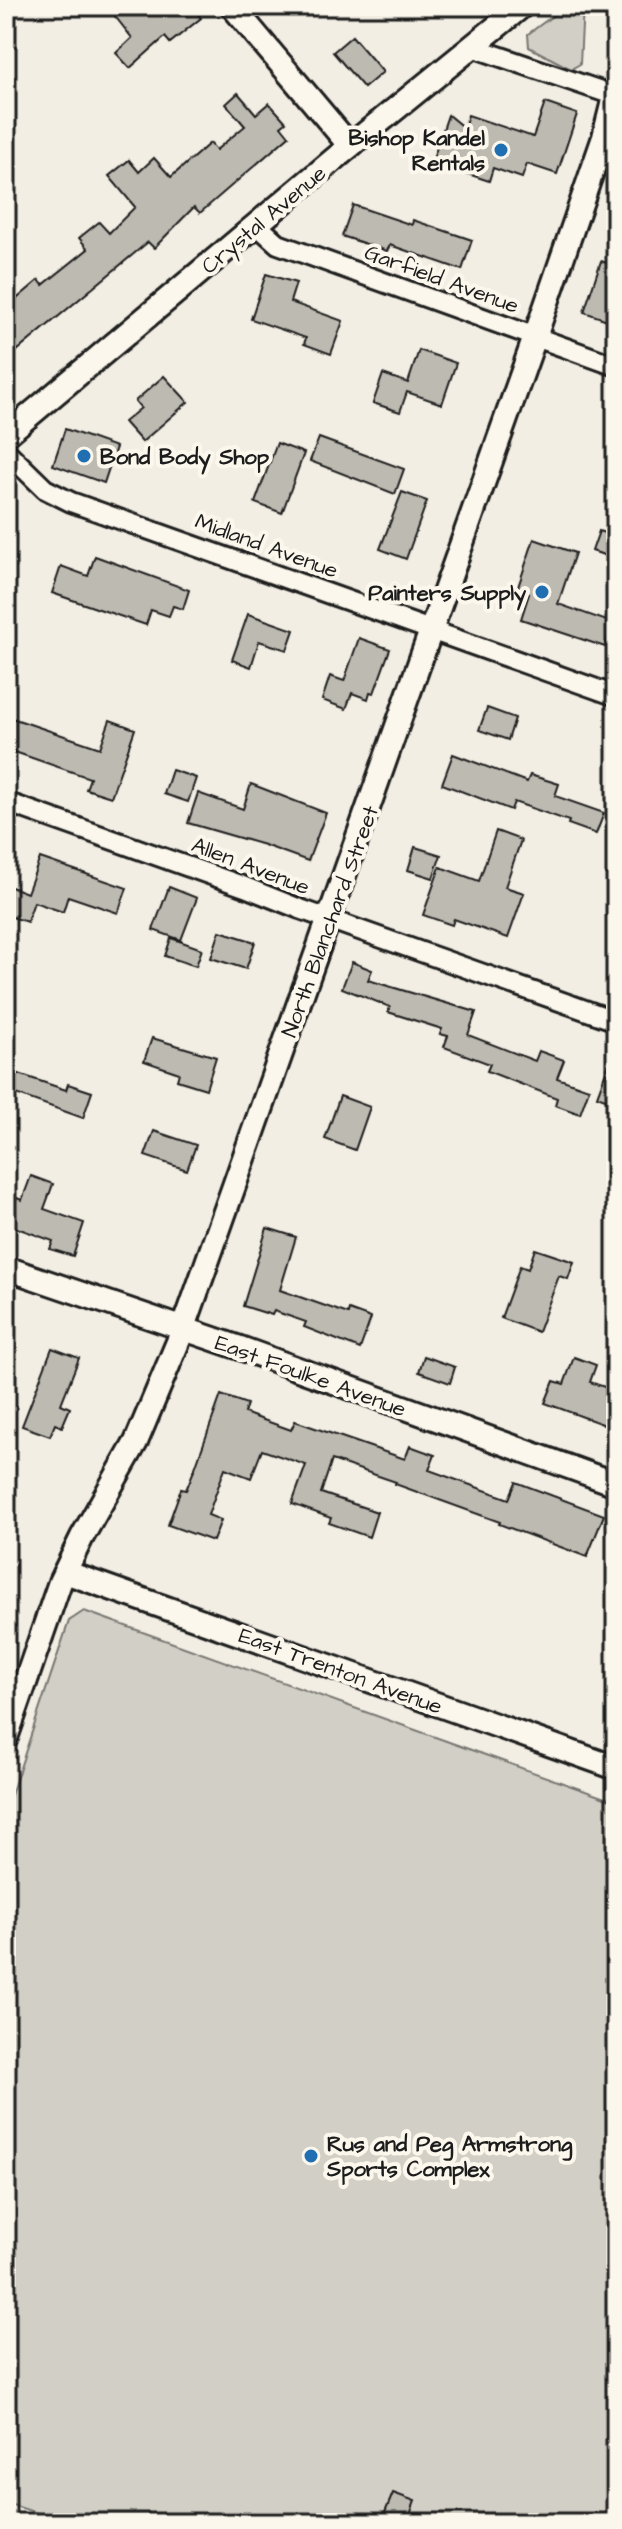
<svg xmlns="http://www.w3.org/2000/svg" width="622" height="2529" font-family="'Architects Daughter',sans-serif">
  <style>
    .green { fill: #d2cfc6; stroke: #777671; stroke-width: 2 }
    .building { fill: #bdbab1; stroke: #1c1c1c; stroke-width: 2 }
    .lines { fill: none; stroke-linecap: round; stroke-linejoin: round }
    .minor-casing { stroke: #1c1c1c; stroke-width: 24 }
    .tertiary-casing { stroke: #1c1c1c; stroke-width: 28 }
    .minor { stroke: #fbf7ec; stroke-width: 18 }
    .tertiary { stroke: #fbf7ec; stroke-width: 22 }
    .poi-dot { fill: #1f6fb2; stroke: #fbf7ec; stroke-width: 3 }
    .labels { text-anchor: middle; stroke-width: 8; stroke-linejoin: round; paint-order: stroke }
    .poi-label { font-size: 22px; font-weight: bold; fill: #1c1c1c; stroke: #fbf7ec; text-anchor: end }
    .street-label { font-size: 22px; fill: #1c1c1c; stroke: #fbf7ec }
  </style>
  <rect width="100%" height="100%" fill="#f2eee4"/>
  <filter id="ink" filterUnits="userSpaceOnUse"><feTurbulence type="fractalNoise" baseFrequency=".0125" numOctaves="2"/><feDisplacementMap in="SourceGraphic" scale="16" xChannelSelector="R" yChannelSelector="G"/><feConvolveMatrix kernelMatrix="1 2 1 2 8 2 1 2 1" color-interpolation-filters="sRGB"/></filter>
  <g filter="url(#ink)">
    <g class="green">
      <polygon points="566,6 583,6 580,64 571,69 529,47 528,34"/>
      <polygon points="84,1611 616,1802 616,2523 68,2523 6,2503 6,1810 69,1621"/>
    </g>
    <g class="building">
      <polygon points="125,6 191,6 201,18 170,43 165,37 130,68 116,53 132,38 114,15"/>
      <polygon points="352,36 383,72 364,88 333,52"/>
      <polygon points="238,93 256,114 269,103 286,122 281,126 289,136 200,213 194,207 154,248 148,242 6,360 6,308 39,280 43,285 88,249 79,238 99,222 109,233 135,207 109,176 129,160 139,172 154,158 171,177 210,143 216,150 245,126 226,104"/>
      <polygon points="545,103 577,114 557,174 527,164 522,178 493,168 489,181 432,162 448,115 464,128 468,115 533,137"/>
      <polygon points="353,205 412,225 413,220 472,240 462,270 390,245 387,251 342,236"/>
      <polygon points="601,261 616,266 616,323 584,312"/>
      <polygon points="266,274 296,283 290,302 343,321 331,354 304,344 306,338 251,319"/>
      <polygon points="419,350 456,363 442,404 407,392 400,412 373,403 383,374 408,383"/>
      <polygon points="164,376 188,402 142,442 124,422 141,408 135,401"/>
      <polygon points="65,429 116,447 104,483 53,465"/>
      <polygon points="319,438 404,469 395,494 310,461"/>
      <polygon points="277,443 304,453 282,513 255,503"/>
      <polygon points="402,492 427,501 406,559 380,549"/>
      <polygon points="599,531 616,537 616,559 592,551"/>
      <polygon points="534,539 575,553 558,604 613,623 605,647 521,619 529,594 517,590"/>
      <polygon points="95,556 189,590 183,609 173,606 169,616 151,610 146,625 52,593 61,566 88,576"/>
      <polygon points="248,614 294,630 287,650 259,641 251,667 232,660"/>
      <polygon points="359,638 390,649 374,693 370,692 368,699 352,693 346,709 322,700 330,676 344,681"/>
      <polygon points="487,708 515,718 508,740 479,730"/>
      <polygon points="6,716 100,748 110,720 135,729 111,797 86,789 90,778 6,749"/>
      <polygon points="453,754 527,782 530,775 559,784 555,796 604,813 596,834 568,824 569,821 514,802 511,810 442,784"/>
      <polygon points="172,770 196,778 188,802 164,794"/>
      <polygon points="251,784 326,813 308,861 264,845 188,823 198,793 243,809"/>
      <polygon points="496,831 521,840 505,887 524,893 508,938 454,919 452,925 423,915 440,867 479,881"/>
      <polygon points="415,847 441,855 433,878 408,870"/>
      <polygon points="40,858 127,888 118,913 68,896 63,912 34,902 27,922 6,915 6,885 27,893"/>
      <polygon points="169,887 197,898 181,940 153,930"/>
      <polygon points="220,931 255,942 246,969 211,958"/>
      <polygon points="171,938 202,949 196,966 165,956"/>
      <polygon points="352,962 372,970 368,980 476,1012 468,1035 535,1061 539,1051 564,1060 557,1078 589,1089 580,1114 555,1105 557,1098 487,1071 490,1064 444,1047 448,1036 440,1034 442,1029 388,1012 390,1007 342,988"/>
      <polygon points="152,1038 216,1057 206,1089 177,1080 179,1073 144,1061"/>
      <polygon points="614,1049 616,1049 616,1103 597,1096"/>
      <polygon points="16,1073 66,1090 68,1084 92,1092 83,1118 10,1092"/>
      <polygon points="340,1096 370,1107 355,1150 325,1139"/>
      <polygon points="154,1131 196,1145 187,1170 145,1156"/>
      <polygon points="31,1176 53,1184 44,1209 84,1223 73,1256 50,1249 53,1241 6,1224 6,1194 22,1200"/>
      <polygon points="267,1228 296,1237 280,1290 348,1314 349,1310 371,1318 360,1349 304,1327 306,1322 274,1311 272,1315 243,1306"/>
      <polygon points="535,1249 574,1262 568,1279 559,1276 538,1332 501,1318 520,1266 528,1269"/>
      <polygon points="52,1348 79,1358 61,1404 70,1408 62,1427 55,1424 50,1436 22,1426"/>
      <polygon points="424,1356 455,1367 450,1383 419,1372"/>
      <polygon points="574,1357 596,1365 590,1382 616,1391 616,1429 545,1403 554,1381 564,1384"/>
      <polygon points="221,1395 247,1404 244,1413 291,1430 295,1421 405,1459 410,1446 435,1455 429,1470 509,1499 516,1482 604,1515 587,1557 499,1524 500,1522 395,1484 396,1482 332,1460 321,1493 377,1512 369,1537 329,1523 331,1518 292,1504 306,1465 262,1450 251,1478 225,1468 208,1515 221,1520 213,1541 168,1525 181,1489 186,1490 195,1468"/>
      <polygon points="393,2493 415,2501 407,2523 384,2515"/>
    </g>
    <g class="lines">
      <defs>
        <g id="minor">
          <polyline points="472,47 616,96"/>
          <polyline points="257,225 278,244 616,366"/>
          <polyline points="6,451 45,489 71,502 616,696"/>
          <polyline points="6,802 245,887 300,909 616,1021"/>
        </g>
        <g id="tertiary">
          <polyline points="232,6 350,146"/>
          <polyline points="6,435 350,146 522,6"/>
          <polyline points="6,1268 240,1348 616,1484"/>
          <polyline points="65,1572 616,1768"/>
          <polyline points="6,1738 60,1582 82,1537 136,1442 183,1330 535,337 604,137 616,89"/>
        </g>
      </defs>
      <use href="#minor" class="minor-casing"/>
      <use href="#tertiary" class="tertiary-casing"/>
      <use href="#minor" class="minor"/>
      <use href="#tertiary" class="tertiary"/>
    </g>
  </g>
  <g class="poi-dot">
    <circle cx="501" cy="150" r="8"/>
    <circle cx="84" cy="456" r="8"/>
    <circle cx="542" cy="592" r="8"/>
    <circle cx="311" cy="2156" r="8"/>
  </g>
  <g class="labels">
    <g class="poi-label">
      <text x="485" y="145">Bishop Kandel<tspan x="485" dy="25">Rentals</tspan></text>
      <text x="100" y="464" text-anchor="start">Bond Body Shop</text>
      <text x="526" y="600">Painters Supply</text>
      <text x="327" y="2151" text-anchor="start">Rus and Peg Armstrong<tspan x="327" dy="25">Sports Complex</tspan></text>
    </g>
    <g class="street-label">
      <text transform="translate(263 219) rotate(-40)" y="8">Crystal Avenue</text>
      <text transform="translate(442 278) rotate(20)" y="8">Garfield Avenue</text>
      <text transform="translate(267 545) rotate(20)" y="8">Midland Avenue</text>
      <text transform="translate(251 865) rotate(21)" y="8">Allen Avenue</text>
      <text transform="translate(329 921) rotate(-70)" y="8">North Blanchard Street</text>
      <text transform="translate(311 1375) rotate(20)" y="8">East Foulke Avenue</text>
      <text transform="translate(341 1670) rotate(20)" y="8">East Trenton Avenue</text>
    </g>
  </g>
  <rect width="622" height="2529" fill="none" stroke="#fbf7ec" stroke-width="32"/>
  <rect x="16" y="16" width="590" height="2497" fill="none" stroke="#1c1c1c" stroke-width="3" filter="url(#ink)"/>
</svg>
